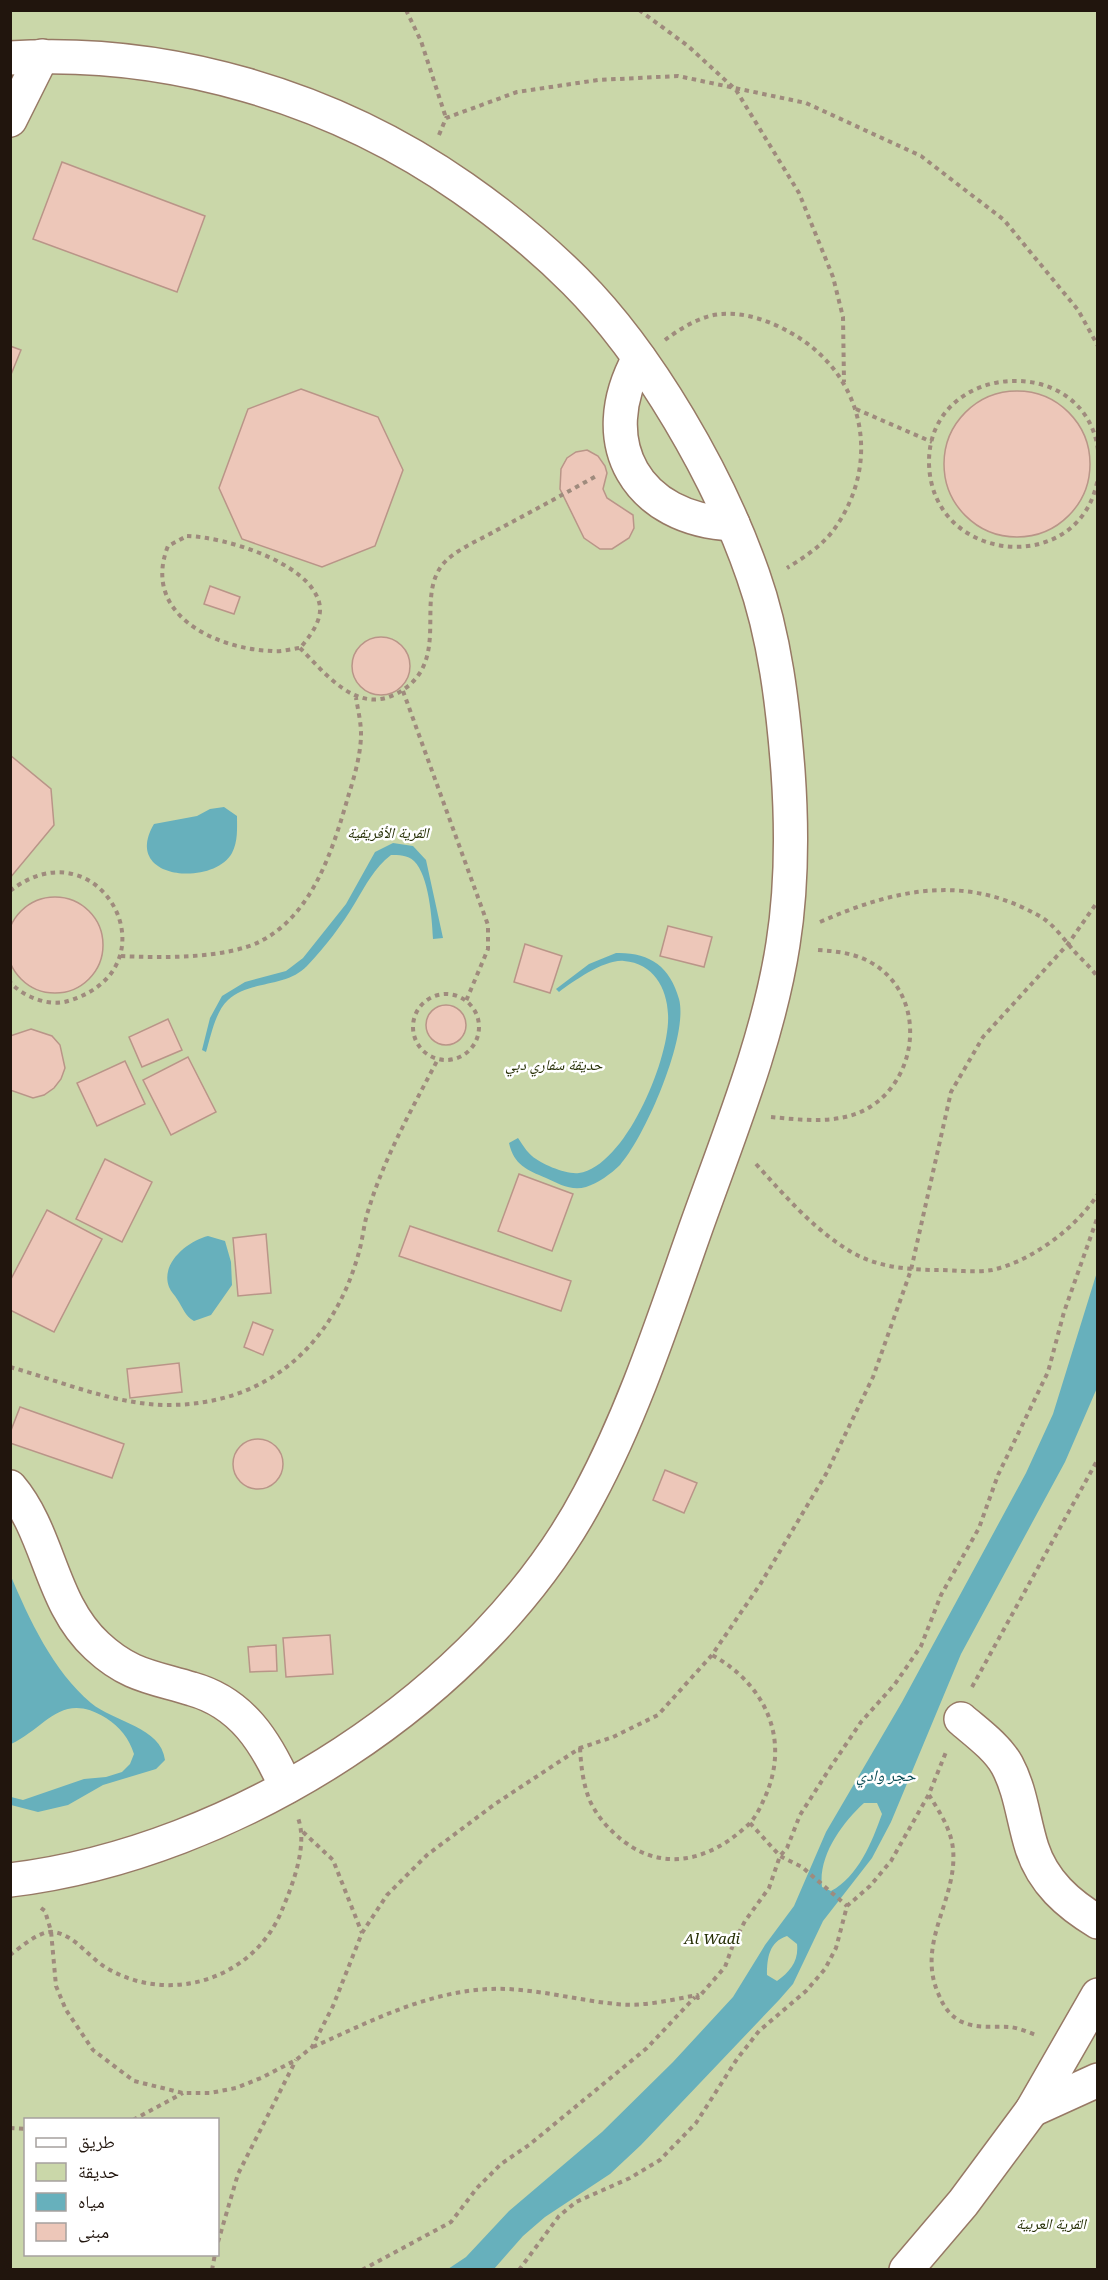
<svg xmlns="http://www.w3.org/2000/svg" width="1108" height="2280" font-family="'Noto Serif','Noto Naskh Arabic',serif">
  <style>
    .green { fill: #cad7a9; fill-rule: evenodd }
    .water { fill: #67b0bc; fill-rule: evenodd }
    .building { fill: #edc7b9; stroke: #b99588; stroke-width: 1.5 }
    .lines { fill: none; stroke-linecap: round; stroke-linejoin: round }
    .minor-casing { stroke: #977965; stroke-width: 36 }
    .path { stroke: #9f8b7d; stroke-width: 4; stroke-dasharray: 4.5 4.5; stroke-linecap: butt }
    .minor { stroke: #fff; stroke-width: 33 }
    .labels { text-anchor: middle; stroke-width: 5; stroke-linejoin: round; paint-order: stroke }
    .park-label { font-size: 15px; font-style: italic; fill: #262f05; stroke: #fff }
    .water-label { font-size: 16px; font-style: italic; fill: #0d4f58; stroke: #fff }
  </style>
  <rect width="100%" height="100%" fill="#fbe0ce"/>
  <path class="green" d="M11 11H1097V2269H11ZM26 2120H218V2254H26Z"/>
  <g class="water">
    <path d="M224 807 237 816C237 829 238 841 232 853 213 887 121 880 154 824L197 816 210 809Z"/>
    <path d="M393 843 413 846 426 860 443 938 433 939C432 918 429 876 414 861 408 855 398 855 391 855 374 868 366 885 355 903 342 925 325 947 307 966 286 988 249 980 228 1000 215 1012 211 1036 206 1052L202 1050 210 1018 222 996 245 982 286 971 303 958 346 904 375 852Z"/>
    <path d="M616 953C649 952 670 966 679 999 689 1036 645 1137 620 1165 611 1174 598 1183 586 1187 571 1191 559 1184 546 1178 527 1170 514 1165 509 1143L518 1138C522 1144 527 1152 532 1156 541 1164 567 1175 579 1173 626 1166 671 1056 668 1014 667 988 653 963 624 961 605 959 574 981 559 992L556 989 589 964Z"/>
    <path d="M208 1236 225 1241 231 1262 232 1285 211 1315 194 1321C185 1316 183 1308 177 1299 175 1295 171 1292 169 1287 160 1263 188 1241 208 1236Z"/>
    <path d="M1097 1272V1388L1065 1462 961 1654 891 1822 872 1858 823 1921 793 1984 779 2000 641 2145 610 2174 545 2217 523 2236 494 2269H448L466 2257 509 2211 602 2132 673 2062 733 1997 765 1945 794 1906 826 1832 902 1702 1026 1473 1053 1414ZM864 1803H877L882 1814C872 1842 858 1877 831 1891L822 1887C818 1856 842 1823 864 1803ZM787 1936 797 1944C799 1961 790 1972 777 1981L767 1975C767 1958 769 1942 787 1936Z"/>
    <path d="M10 1574C29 1619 53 1671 91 1703 114 1722 161 1727 165 1760L156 1769 103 1785 68 1805 38 1812 11 1805V1797L23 1800 84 1779 106 1777 122 1772 130 1764 134 1754C129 1738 120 1727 106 1718 61 1690 46 1728 11 1744Z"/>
  </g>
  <g class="building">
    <polygon points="62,162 205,216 177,292 33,239"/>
    <polygon points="10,346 21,350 10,377"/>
    <polygon points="301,389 378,417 403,470 375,546 322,567 242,539 219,488 248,409"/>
    <circle cx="1017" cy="464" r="73"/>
    <polygon points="587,450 598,456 605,466 607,473 603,489 607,498 633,515 634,528 629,538 612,549 600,549 584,538 560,489 561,469 567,458 576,452"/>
    <polygon points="210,586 240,597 234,614 204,604"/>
    <circle cx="381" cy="666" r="29"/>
    <polygon points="10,755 51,789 54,825 10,878"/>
    <circle cx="55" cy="945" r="48"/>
    <polygon points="668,926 712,937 704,967 660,956"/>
    <polygon points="525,944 562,956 550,993 514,982"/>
    <circle cx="446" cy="1025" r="20"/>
    <polygon points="168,1019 182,1050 142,1067 129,1037"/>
    <polygon points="31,1029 52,1036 60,1045 65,1068 61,1079 54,1088 44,1095 33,1098 10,1090 10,1036"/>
    <polygon points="188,1057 216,1112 171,1135 143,1080"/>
    <polygon points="125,1061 145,1104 97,1126 77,1083"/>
    <polygon points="105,1159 152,1182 122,1242 76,1219"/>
    <polygon points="519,1174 573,1194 552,1251 498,1231"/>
    <polygon points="47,1210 102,1239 54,1332 10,1310 10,1281"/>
    <polygon points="410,1226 571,1281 561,1311 399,1256"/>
    <polygon points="266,1234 271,1293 238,1296 233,1238"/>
    <polygon points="253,1322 273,1330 263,1355 244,1347"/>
    <polygon points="179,1363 182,1392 130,1398 127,1369"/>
    <polygon points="20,1407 124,1444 112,1478 10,1443 10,1433"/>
    <circle cx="258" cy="1464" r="25"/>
    <polygon points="665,1470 697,1483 684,1513 653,1500"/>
    <polygon points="330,1635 333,1674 286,1677 283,1638"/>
    <polygon points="276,1645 277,1671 250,1672 248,1647"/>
  </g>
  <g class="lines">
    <defs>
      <g id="minor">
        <path d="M10 58C168 48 333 97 463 188 503 216 540 246 575 281 649 355 719 477 753 575 775 637 783 706 788 771 792 828 792 887 783 944 768 1042 726 1142 693 1236 662 1324 633 1413 589 1495 483 1696 234 1853 10 1880"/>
        <polyline points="10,120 42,56"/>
        <path d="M639 358C592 443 637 520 733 524"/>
        <path d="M10 1487C50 1534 50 1603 97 1646 129 1676 153 1677 192 1689 242 1703 266 1742 286 1787"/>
        <path d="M961 1719C976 1732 997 1747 1007 1765 1021 1791 1023 1820 1032 1848 1043 1882 1068 1904 1098 1922"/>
        <polyline points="1032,2110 1098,2080"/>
        <polyline points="906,2270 963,2203 1032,2110 1098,1995"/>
      </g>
    </defs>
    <use href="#minor" class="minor-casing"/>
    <g class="path">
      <polyline points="406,10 421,41 446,118"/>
      <polyline points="639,10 688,46 736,90 799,193 833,277 843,317 844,382"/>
      <polyline points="439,135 446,118 517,92 598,80 678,76 806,103 921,156 1004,220 1078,310 1098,346"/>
      <path d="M665 340C681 328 702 315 722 314 746 312 772 322 791 333 863 373 883 460 835 528 823 545 805 557 787 568"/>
      <polyline points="856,409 932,442"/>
      <path d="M1098 450C1085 351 928 361 929 463 931 566 1083 578 1098 477"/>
      <path d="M187 536C224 537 308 562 319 602 324 619 310 636 300 648 291 649 281 652 272 651 215 649 141 614 168 546Z"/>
      <path d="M300 648C325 673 355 713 394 695 455 665 413 600 443 564 456 549 480 540 497 530 531 512 564 494 598 475"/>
      <polyline points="403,691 488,925 488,949 466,1001"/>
      <path d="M10 891C100 821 179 968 68 1001 50 1007 23 997 10 982"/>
      <path d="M820 922C895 889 966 873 1041 917 1053 924 1064 939 1073 950 1081 959 1091 967 1098 978"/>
      <path d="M121 956C160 958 226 959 261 941 313 914 333 849 348 797 354 778 361 754 361 734 361 722 358 710 356 698"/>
      <circle cx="446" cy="1027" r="33"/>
      <path d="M771 1117C803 1120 841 1125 870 1107 921 1075 926 993 870 962 854 953 835 951 817 950"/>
      <path d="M756 1164C786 1197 814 1230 853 1253 878 1267 909 1270 937 1270 954 1270 975 1273 992 1270 1032 1261 1076 1228 1098 1194"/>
      <path d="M10 1367C60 1381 113 1404 165 1405 265 1406 333 1347 359 1252 363 1238 364 1222 369 1208 385 1156 413 1107 438 1059"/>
      <polyline points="972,1687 1098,1459"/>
      <path d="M580 1748C581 1766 583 1784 590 1801 596 1814 605 1825 615 1834 658 1874 708 1863 749 1824 756 1817 761 1806 765 1797 791 1739 765 1684 712 1655"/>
      <path d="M929 1795C939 1811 951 1829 953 1849 958 1899 916 1942 938 1993 943 2005 948 2014 960 2021 975 2029 994 2026 1010 2027 1019 2028 1028 2032 1036 2035"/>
      <polyline points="750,1823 780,1856 802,1867 847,1906"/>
      <polyline points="303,1832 333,1860 362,1933"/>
      <polyline points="41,1908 45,1911 51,1931 56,1986 66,2010 93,2050 134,2081 183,2093 210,2093 236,2088 261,2078 296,2060 312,2047 333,2006 362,1933 387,1895 427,1855 495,1804 580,1748 613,1737 658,1715 712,1655 761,1583 826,1474 873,1377 911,1270 951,1092 983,1037 1068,944 1098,901"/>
      <path d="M10 1955C21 1947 40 1930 54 1932 77 1936 89 1959 110 1970 174 2005 255 1977 282 1910 293 1884 308 1845 298 1818"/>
      <path d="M313 2047C369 2022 426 1992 489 1989 531 1987 574 2000 616 2004 643 2007 671 2000 697 1995L698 1998 725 1967 734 1942 745 1921 769 1888 780 1856 787 1848 800 1815 830 1768 861 1722 895 1684 921 1646 941 1595 979 1528 998 1475 1048 1372 1064 1312 1098 1216"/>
      <polyline points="133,2120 183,2093"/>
      <polyline points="10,2128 26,2129"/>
      <polyline points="218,2242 238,2174 296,2060"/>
      <polyline points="212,2270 215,2254"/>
      <polyline points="362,2270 451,2222 477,2188 501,2164 529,2145 647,2048 695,1997"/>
      <polyline points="519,2270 559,2216 576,2202 630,2178 660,2160 696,2123 737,2059 759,2031 806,1991 825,1969 836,1948 847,1906 870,1886 891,1861 929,1794 946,1752"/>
    </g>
    <use href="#minor" class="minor"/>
  </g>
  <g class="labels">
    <g class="park-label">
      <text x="388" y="838">القرية الأفريقية</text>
      <text x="554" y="1070">حديقة سفاري دبي</text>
      <text x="712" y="1944">Al Wadi</text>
      <text x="1051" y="2229">القرية العربية</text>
    </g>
    <g class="water-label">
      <text x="886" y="1781">حجر وادي</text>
    </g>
  </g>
  <rect width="1108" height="2280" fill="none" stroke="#21150d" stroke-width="24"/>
  <rect x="24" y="2118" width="195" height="138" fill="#ffffff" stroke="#a6a19e" stroke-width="1.5"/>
  <rect x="36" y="2138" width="30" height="9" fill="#ffffff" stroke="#a6a19e" stroke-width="1.5"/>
  <text x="78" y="2148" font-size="18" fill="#21150d">طريق</text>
  <rect x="36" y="2163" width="30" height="18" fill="#cad7a9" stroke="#a6a19e" stroke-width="1.5"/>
  <text x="78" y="2178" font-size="18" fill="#21150d">حديقة</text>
  <rect x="36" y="2193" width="30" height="18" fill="#67b0bc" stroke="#a6a19e" stroke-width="1.5"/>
  <text x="78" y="2208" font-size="18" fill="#21150d">مياه</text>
  <rect x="36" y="2223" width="30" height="18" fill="#edc7b9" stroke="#a6a19e" stroke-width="1.5"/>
  <text x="78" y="2238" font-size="18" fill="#21150d">مبنى</text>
</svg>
